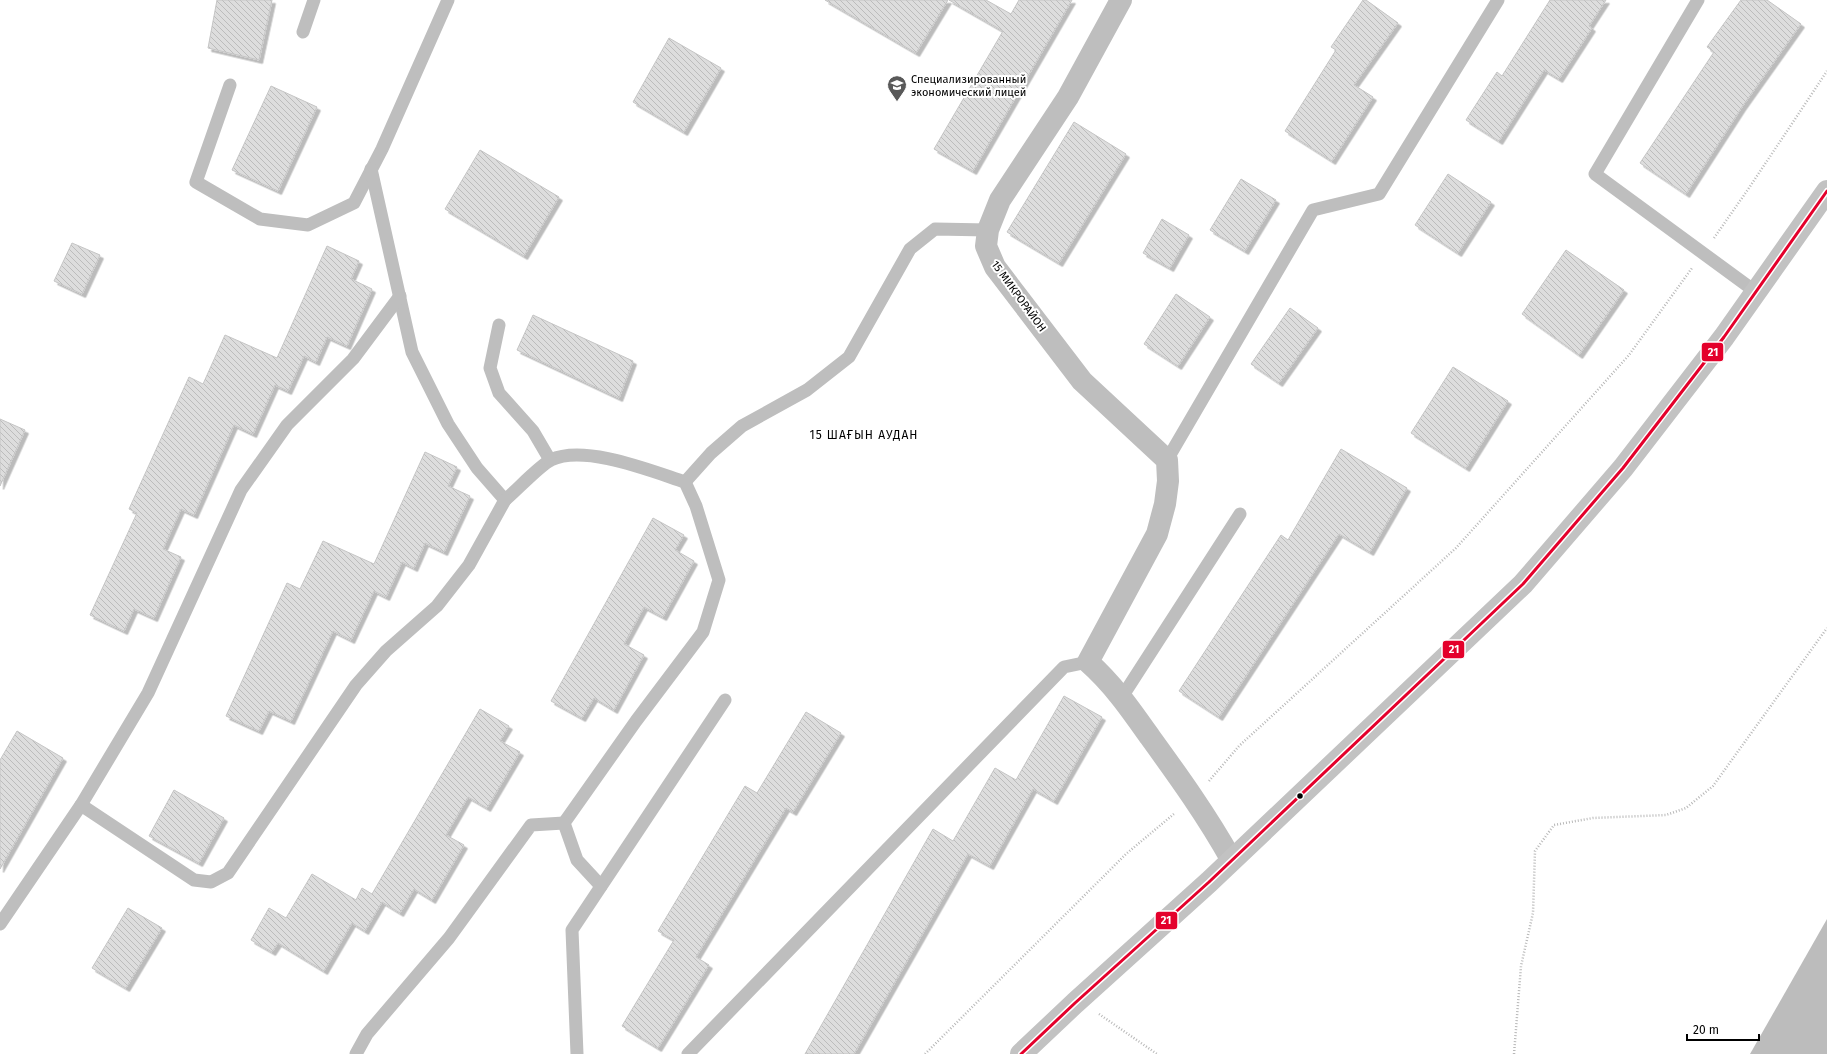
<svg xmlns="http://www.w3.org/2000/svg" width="1827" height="1054" font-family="'Fira Sans',sans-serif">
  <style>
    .water { fill: #bcbcbc }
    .building { fill: url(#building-back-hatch); stroke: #c5c5c5; filter: url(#shadow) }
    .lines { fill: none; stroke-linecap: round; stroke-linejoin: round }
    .path { stroke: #b8b8b8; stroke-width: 2.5; stroke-dasharray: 1 2; stroke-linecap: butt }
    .lane { stroke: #bebebe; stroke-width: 13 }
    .street { stroke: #bebebe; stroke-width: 22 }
    .secondary { stroke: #c2c2c2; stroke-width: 22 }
    .bus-1-casing { stroke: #fff; stroke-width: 6 }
    .bus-1 { stroke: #e4002b; stroke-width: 3 }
    .bus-dot { fill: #000; stroke: #fff; stroke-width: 1.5 }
    .labels { text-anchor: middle; stroke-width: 4; stroke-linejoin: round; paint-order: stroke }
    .poi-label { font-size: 11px; fill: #000; stroke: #fff; text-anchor: start }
    .street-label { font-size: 11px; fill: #000; stroke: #fff }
    .neighbourhood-label { font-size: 12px; letter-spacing: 1px; fill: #000; stroke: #fff }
    .line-badge { stroke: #fff; stroke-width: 1.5 }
    .badge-label { font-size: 11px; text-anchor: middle; font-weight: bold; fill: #fff }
  </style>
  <defs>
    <pattern id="building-back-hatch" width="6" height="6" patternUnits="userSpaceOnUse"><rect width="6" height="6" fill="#ddd"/><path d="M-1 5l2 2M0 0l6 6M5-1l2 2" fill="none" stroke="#bcbcbc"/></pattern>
    <filter id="shadow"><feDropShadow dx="3.5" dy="3.5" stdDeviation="0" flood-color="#0004"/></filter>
  </defs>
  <rect width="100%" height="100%" fill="#fff"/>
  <polygon class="water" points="1827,919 1827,1054 1750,1054"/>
  <g class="building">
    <polygon points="217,0 272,0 259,60 208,48"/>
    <polygon points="825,0 948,0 916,53"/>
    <polygon points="949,0 986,0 1011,14 1019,0 1072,0 973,171 934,149 1003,31"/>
    <polygon points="1363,0 1366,0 1398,23 1354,85 1373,97 1332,161 1285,131 1336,50 1331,47"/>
    <polygon points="1550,0 1606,0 1589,26 1592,28 1559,79 1544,70 1499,141 1466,120 1497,72 1502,76"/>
    <polygon points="1741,0 1767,0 1801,24 1742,107 1686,194 1640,163 1714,52 1707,47"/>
    <polygon points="669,38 721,68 684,132 633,102"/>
    <polygon points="271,86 317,107 278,191 232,170"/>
    <polygon points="1074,122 1126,154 1059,263 1007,232"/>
    <polygon points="480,150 559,197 524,256 445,209"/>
    <polygon points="1448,174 1491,202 1458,253 1415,225"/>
    <polygon points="1241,179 1276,200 1245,251 1210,230"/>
    <polygon points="1162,219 1189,235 1170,268 1143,253"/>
    <polygon points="72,243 100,255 82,294 54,281"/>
    <polygon points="327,246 359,261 351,279 372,289 347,346 327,337 316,362 304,356 288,391 275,385 253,434 234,425 194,515 181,509 163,549 181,557 154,618 134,609 124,631 90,615 137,513 129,509 189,377 203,384 225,335 277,358"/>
    <polygon points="1566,250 1624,290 1579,355 1522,314"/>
    <polygon points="1176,294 1210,317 1178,366 1144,344"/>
    <polygon points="1290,308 1318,328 1279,383 1251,364"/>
    <polygon points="533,315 633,361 619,398 517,350"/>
    <polygon points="1453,367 1508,401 1466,468 1411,433"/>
    <polygon points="0,419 25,430 0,486"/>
    <polygon points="1341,449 1407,488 1370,552 1339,534 1219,717 1179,691 1281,535 1288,540"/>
    <polygon points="425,452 457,467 448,486 470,496 444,552 425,543 414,568 402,562 386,597 374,591 351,640 333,631 291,721 269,711 259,731 226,716 287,583 300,589 323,541 374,564"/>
    <polygon points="653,518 684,535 675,550 694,561 663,617 644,607 624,644 644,655 614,710 594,698 582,718 551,701"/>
    <polygon points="1064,696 1102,717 1054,801 1033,789 990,866 968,854 854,1054 805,1054 933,829 953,841 995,768 1016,780"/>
    <polygon points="480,709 509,726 500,741 520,752 487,808 468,797 446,835 464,845 432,900 414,889 400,913 382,902 365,931 352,923 324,971 278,943 272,952 251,940 269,908 286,918 312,874 356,900 362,888 372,894"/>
    <polygon points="806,712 841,733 793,812 786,808 696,957 709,965 658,1048 622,1026 674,940 658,931 745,786 757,793"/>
    <polygon points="17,731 63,758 0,869 0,760"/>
    <polygon points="174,790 224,818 199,863 149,836"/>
    <polygon points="128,908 162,928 126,988 92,968"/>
  </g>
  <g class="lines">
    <g class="path">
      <polyline points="1714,238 1749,188 1827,71"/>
      <polyline points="1209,781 1239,746 1456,548 1629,355 1692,268"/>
      <polyline points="1099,1014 1157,1054"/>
      <polyline points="925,1054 1126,854 1175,813"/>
      <polyline points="1514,1054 1521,966 1533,913 1535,851 1554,825 1593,818 1666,815 1686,808 1713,786 1827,628"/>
    </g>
    <g class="lane">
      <polyline points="1698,0 1595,174 1756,292"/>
      <polyline points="303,32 314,0"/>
      <polyline points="230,85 196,182 260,219 308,225 354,203 382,149 448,0"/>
      <path d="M371 169 412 352 448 424 477 468 505 500C516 491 540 465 551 460 584 444 651 471 685 482L696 506 719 580 703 632 636 721 564 823 577 860 601 886"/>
      <polyline points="499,325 490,368 499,393 533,431 550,460"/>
      <polyline points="1167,460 1313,210 1379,194 1498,0"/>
      <polyline points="685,482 711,453 742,426 807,390 849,357 910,249 935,229 988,230"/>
      <polyline points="1122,697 1240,514"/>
      <polyline points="81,805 194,880 211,882 228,873 356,685 386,651 437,606 469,565 505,500"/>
      <polyline points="0,924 81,805 148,693 241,490 287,425 353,359 400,296"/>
      <polyline points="356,1054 367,1034 449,938 531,825 564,823"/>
      <polyline points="577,1054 572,930 725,700"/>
      <polyline points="688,1054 1064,667 1088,662"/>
    </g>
    <path class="street" d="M1121 0 1068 97 1000 200 988 230 986 246 995 267 1082 381 1167 460 1168 481 1165 504 1157 534 1088 662C1113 684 1131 710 1150 737 1179 777 1207 816 1231 859"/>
    <polyline class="secondary" points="1021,1054 1075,1003 1209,882 1523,584 1623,468 1724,337 1827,191"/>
    <defs>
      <polyline id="bus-1" points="1021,1054 1075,1003 1209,882 1523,584 1623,468 1724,337 1827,191"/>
    </defs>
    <use href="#bus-1" class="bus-1-casing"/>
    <use href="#bus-1" class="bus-1"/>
  </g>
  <defs>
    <symbol id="school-pin" viewBox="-11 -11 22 30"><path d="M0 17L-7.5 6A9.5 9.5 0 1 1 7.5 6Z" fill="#595959" stroke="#fff"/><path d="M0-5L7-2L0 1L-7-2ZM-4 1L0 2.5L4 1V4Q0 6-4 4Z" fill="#fff"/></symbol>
  </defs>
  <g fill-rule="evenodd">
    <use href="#school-pin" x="886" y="74" width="22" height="30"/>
  </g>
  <circle class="bus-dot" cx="1300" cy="796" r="3.5"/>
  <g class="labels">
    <g class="poi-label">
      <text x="911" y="83">Специализированный<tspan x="911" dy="13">экономический лицей</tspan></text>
    </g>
    <g class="street-label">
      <text transform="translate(1019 296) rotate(54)" y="4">15 МИКРОРАЙОН</text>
    </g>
    <g class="neighbourhood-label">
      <text x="864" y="439">15 ШАҒЫН АУДАН</text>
    </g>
  </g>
  <g class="line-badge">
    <rect x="1701" y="342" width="23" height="20" rx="4" fill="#e4002b"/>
    <rect x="1442" y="640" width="23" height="19" rx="4" fill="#e4002b"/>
    <rect x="1155" y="911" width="23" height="19" rx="4" fill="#e4002b"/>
  </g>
  <g class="badge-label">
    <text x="1713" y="356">21</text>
    <text x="1454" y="653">21</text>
    <text x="1166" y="924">21</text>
  </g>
  <path d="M1687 1034v6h72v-6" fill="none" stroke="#000000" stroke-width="2"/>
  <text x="1693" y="1034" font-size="12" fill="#000000" stroke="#ffffff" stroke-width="3" paint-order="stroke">20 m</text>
</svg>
